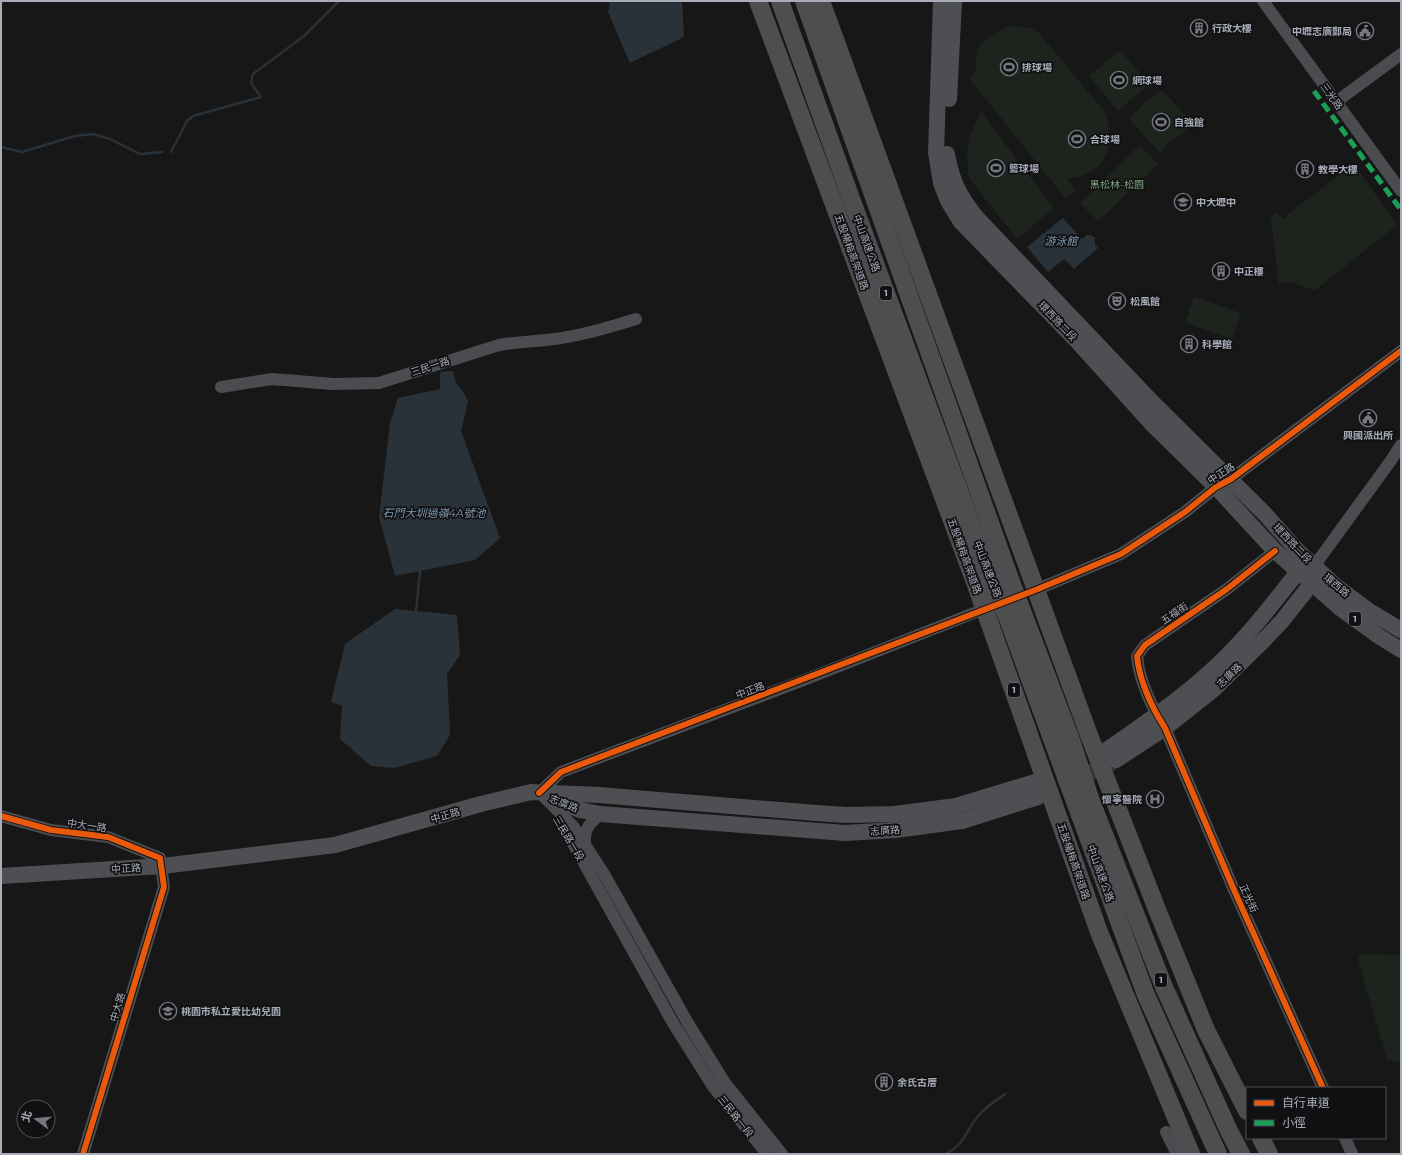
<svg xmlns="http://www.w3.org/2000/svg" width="1402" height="1155" font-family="Montserrat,'Noto Sans TC',sans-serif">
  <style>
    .green { fill: #1d241e }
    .water { fill: #2a3239 }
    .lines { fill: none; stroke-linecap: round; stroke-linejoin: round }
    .stream { stroke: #2a3239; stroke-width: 2.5 }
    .major-tunnel { stroke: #343537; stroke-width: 16; stroke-dasharray: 16 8; stroke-linecap: butt }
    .minor { stroke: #4b4c50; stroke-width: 12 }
    .major { stroke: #4d4f52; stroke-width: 16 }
    .highway { stroke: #4e4e51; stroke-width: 18 }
    .quiet { stroke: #1a9f57; stroke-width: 5; stroke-dasharray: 10 5; stroke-linecap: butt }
    .cycleway-casing { stroke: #111113; stroke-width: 8 }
    .cycleway { stroke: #e8590c; stroke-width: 6 }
    .labels { text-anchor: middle; stroke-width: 3.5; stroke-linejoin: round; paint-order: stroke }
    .shield { fill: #111113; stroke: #7b7e86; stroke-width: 1 }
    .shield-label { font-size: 9px; font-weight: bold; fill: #a8adb8 }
    .poi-label { font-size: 10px; font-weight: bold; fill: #a8adb8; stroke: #111113; text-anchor: start }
    .street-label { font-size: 10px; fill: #a8adb8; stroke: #111113 }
    .park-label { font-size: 10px; fill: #7fa381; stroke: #111113 }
    .water-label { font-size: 11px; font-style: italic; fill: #7f9bb3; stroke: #111113 }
  </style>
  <rect width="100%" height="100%" fill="#171717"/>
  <g class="green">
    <path d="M1011 26 1029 28 1039 33 1104 111C1114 138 1112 161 1085 175 1080 177 1073 178 1067 179L1076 191 1066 199 969 78 976 72C976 66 976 59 977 53 981 38 998 31 1011 26Z"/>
    <polygon points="1120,50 1149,84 1118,111 1089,76"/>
    <polygon points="1162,90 1194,125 1168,143 1161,154 1129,119 1144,103"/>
    <polygon points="981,112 1054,208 1017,239 969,178 967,159 969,137"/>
    <polygon points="1140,145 1158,164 1098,221 1080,203"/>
    <polygon points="1354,164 1397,225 1315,290 1290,282 1279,284 1271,217 1276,212 1283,219 1293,210"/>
    <polygon points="1194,297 1241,313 1232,339 1185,323"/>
    <polygon points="1360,954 1401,955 1401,1063 1387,1060 1358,959"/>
  </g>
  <g class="water">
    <polygon points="610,1 682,1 684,37 630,63 608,12"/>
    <polygon points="1063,218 1082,239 1087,235 1091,235 1095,238 1095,245 1098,248 1074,269 1064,259 1048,272 1027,247"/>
    <polygon points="453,371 456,383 463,391 468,401 461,431 500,538 475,560 395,576 379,517 390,423 398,398 440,389 440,372"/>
    <polygon points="395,609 457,615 460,655 447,674 450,735 437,756 394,768 371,766 340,739 342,706 331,702 345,644"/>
  </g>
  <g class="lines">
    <g class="stream">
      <polyline points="1,147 22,152 75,136 93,134 110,139 140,154 162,152"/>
      <polyline points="171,152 187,121 193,116 261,97 251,83 253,74 304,36 339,1"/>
      <polyline points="416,611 420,571"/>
      <path d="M945 1154C965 1145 966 1130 978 1116 985 1107 997 1100 1005 1094"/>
    </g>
    <polyline class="major-tunnel" points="1038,797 1113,762"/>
    <g class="minor">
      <polyline points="1263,1 1401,191"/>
      <polyline points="1336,102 1401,54"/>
      <path d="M221 387 272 379 333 384 379 383 499 345C515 342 530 342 546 340 577 337 606 328 636 319"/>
      <path d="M1275 551 1227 589 1145 645 1137 656C1139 680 1152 708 1165 728L1234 890 1323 1088"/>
      <polyline points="1315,565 1392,459 1401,445"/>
      <polyline points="1038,589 1121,554 1185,512 1216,487 1231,479 1401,351"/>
      <polyline points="539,793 561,772 804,680 974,613"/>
      <polyline points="544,797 573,826 604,874 689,1025 725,1083 782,1154"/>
      <polyline points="1,816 51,830 108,837 160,858 164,887 83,1154"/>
      <polyline points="560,820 673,1023 714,1088 767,1154"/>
      <path d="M585 845C584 829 588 825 600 814"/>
      <polyline points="1166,1132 1177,1154"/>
      <polyline points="1345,1138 1352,1154"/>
    </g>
    <g class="major">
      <polyline points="941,1 936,153 941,183 948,201 961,222 1076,340 1151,423 1216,487 1275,551 1340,608 1380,637 1401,650"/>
      <polyline points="949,99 954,1"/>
      <path d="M947 154C952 182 959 196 977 218L1153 403 1265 514 1297 550 1337 587 1369 611 1401 630"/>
      <path d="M1105 751C1153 718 1201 685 1240 642 1261 620 1279 595 1298 572L1308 568"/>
      <polyline points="1116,760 1165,728 1213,690 1263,641 1282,621 1312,583 1314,573"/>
      <polyline points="549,797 580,810 600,814 845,833 896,830 962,821 1038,797"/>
      <polyline points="1,876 162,866 335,845 481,804 531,792 599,795 816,813 846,815 895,814 956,806 1035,782"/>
    </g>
    <g class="highway">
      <polyline points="758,1 975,582 1099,932 1191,1154"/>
      <polyline points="780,1 849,193 994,585 1008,619 1146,995 1218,1154"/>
      <polyline points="804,1 1010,579 1071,740 1091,801 1164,987 1229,1131 1241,1154"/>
      <polyline points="821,1 1089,735 1158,912 1206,1030 1247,1111"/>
      <polyline points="1261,1138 1269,1154"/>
    </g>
    <polyline class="quiet" points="1314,91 1401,210"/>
    <defs>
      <g id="cycleway">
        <path d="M1275 551 1227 589 1145 645 1137 656C1139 680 1152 708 1165 728L1234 890 1323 1088"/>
        <polyline points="539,793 561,772 1038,589 1121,554 1185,512 1216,487 1231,479 1401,351"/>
        <polyline points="1,816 51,830 108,837 160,858 164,887 83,1154"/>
      </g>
    </defs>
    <use href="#cycleway" class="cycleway-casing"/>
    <use href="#cycleway" class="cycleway"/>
  </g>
  <defs>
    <symbol id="building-ring" viewBox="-11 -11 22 22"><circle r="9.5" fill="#111113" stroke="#757880" stroke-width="1.5"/><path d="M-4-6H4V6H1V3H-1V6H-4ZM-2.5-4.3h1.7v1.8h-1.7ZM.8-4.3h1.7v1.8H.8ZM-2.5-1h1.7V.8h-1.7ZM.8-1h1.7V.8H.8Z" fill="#757880"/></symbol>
    <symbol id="civic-ring" viewBox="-11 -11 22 22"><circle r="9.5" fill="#111113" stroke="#757880" stroke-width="1.5"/><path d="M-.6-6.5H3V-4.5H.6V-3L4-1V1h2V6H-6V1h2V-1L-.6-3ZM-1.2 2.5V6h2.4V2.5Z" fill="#757880"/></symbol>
    <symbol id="stadium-ring" viewBox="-11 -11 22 22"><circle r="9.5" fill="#111113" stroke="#757880" stroke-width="1.5"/><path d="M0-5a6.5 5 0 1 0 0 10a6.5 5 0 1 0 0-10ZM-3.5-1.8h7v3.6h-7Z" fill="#757880"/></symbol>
    <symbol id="school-ring" viewBox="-11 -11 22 22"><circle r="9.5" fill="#111113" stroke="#757880" stroke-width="1.5"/><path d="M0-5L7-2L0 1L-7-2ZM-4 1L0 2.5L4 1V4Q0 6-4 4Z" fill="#757880"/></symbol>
    <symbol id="theatre-ring" viewBox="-11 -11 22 22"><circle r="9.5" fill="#111113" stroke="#757880" stroke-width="1.5"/><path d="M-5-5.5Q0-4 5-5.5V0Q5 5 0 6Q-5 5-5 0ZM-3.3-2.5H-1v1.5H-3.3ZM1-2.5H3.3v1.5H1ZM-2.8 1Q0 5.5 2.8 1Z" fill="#757880"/></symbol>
    <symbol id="hospital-ring" viewBox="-11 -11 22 22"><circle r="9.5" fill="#111113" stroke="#757880" stroke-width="1.5"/><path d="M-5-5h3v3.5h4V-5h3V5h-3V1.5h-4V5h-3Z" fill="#757880"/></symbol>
  </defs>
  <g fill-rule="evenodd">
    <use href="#building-ring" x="1189" y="18" width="20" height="20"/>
    <use href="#civic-ring" x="1355" y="21" width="20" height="20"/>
    <use href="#stadium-ring" x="999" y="57" width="20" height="20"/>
    <use href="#stadium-ring" x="1109" y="70" width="20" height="20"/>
    <use href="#stadium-ring" x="1151" y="112" width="20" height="20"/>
    <use href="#stadium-ring" x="1067" y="129" width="20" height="20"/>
    <use href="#stadium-ring" x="986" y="158" width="20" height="20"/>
    <use href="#building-ring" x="1295" y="159" width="20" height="20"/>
    <use href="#school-ring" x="1173" y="192" width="20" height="20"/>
    <use href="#building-ring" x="1211" y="261" width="20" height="20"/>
    <use href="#theatre-ring" x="1107" y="291" width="20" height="20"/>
    <use href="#building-ring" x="1179" y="334" width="20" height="20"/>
    <use href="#civic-ring" x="1358" y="408" width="20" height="20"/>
    <use href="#hospital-ring" x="1145" y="789" width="20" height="20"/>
    <use href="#school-ring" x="158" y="1001" width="20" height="20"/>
    <use href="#building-ring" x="874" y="1072" width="20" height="20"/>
  </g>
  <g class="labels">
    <g class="shield">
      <rect x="880" y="286" width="12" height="14" rx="3"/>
      <rect x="1349" y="612" width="12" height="14" rx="3"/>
      <rect x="1008" y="683" width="12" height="14" rx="3"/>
      <rect x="1155" y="973" width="12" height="14" rx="3"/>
    </g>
    <g class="shield-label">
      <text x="886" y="296">1</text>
      <text x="1355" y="622">1</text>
      <text x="1014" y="693">1</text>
      <text x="1161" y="983">1</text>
    </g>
    <g class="poi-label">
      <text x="1212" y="32">行政大樓</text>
      <text x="1352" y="35" text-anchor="end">中壢志廣郵局</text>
      <text x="1022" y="71">排球場</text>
      <text x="1132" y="84">網球場</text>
      <text x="1174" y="126">自強館</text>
      <text x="1090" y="143">合球場</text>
      <text x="1009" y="172">籃球場</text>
      <text x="1318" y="173">教學大樓</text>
      <text x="1196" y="206">中大壢中</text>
      <text x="1234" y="275">中正樓</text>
      <text x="1130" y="305">松風館</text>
      <text x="1202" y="348">科學館</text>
      <text x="1368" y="439" text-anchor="middle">興國派出所</text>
      <text x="1142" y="803" text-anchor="end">懷寧醫院</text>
      <text x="181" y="1015">桃園市私立愛比幼兒園</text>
      <text x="897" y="1086">余氏古厝</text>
    </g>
    <g class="street-label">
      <text transform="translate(1332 96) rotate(54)" y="4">三光路</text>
      <text transform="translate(867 243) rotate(70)" y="4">中山高速公路</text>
      <text transform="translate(852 252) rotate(70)" y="4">五股楊梅高架道路</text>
      <text transform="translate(1058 321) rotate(46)" y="4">環西路二段</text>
      <text transform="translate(430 366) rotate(-18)" y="4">三民一路</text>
      <text transform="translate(1221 473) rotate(-33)" y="4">中正路</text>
      <text transform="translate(1293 543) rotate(46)" y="4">環西路二段</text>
      <text transform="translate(965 556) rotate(70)" y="4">五股楊梅高架道路</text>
      <text transform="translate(988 569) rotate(69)" y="4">中山高速公路</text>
      <text transform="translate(1337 585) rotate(40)" y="4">環西路</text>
      <text transform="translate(1174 613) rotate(-34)" y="4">五福街</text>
      <text transform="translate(1229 675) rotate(-44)" y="4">志廣路</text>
      <text transform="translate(750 690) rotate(-21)" y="4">中正路</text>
      <text transform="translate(564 803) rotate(22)" y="4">志廣路</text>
      <text transform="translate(445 815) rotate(-16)" y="4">中正路</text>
      <text transform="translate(87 825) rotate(8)" y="4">中大一路</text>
      <text transform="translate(885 830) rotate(-4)" y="4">志廣路</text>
      <text transform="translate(569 838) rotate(59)" y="4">三民路一段</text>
      <text transform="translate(1074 861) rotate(71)" y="4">五股楊梅高架道路</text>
      <text transform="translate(126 868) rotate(-4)" y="4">中正路</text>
      <text transform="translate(1101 873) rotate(70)" y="4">中山高速公路</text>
      <text transform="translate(1249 898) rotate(66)" y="4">正光街</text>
      <text transform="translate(117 1007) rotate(-73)" y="4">中大路</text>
      <text transform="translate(736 1116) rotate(51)" y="4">三民路一段</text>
    </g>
    <g class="park-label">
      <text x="1117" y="188">黑松林-松園</text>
    </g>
    <g class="water-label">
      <text x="1061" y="245">游泳館</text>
      <text x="434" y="517">石門大圳過嶺4A號池</text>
    </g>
  </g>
  <rect width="1402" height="1155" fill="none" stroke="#a8adb8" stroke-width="4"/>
  <rect x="1246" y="1087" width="140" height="52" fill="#111113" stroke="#4d4f55"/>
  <rect x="1254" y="1100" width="20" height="6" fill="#e8590c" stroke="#4d4f55"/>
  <text x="1282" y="1107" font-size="12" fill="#a8adb8">自行車道</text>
  <rect x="1254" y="1120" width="20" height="6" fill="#1a9f57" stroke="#4d4f55"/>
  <text x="1282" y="1127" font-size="12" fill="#a8adb8">小徑</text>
  <g transform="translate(36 1119) rotate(286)"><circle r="19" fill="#111113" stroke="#4d4f55"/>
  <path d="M0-3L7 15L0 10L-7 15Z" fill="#757880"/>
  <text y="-6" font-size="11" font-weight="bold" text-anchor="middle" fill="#a8adb8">北</text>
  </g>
</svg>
